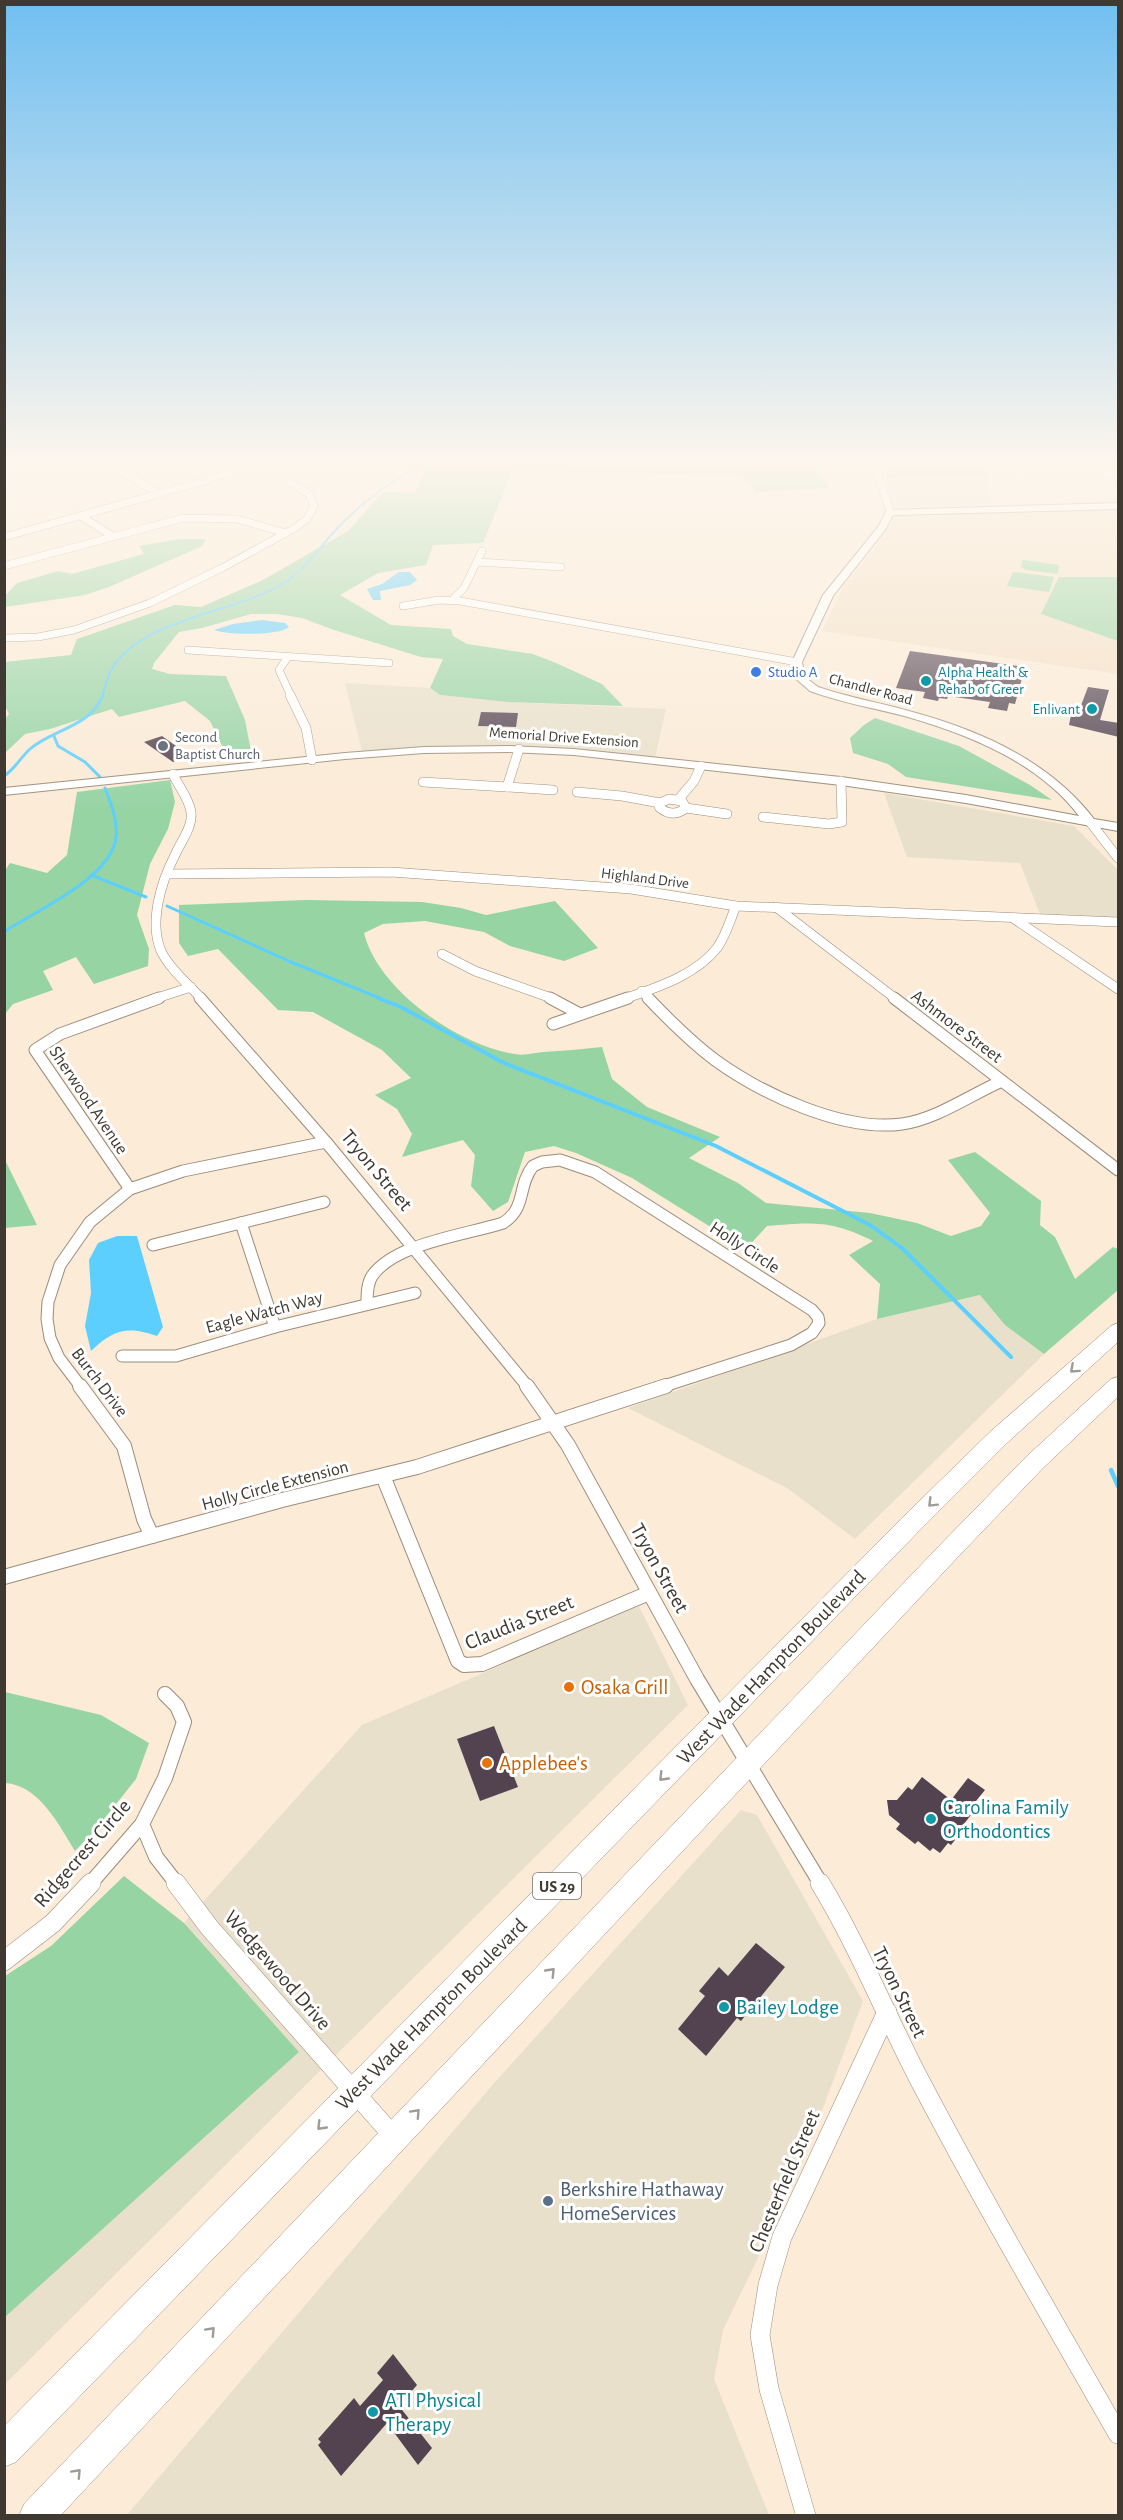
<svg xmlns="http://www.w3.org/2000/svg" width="1123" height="2520" font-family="'Alegreya Sans',sans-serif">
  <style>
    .commercial { fill: #e9e0cb }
    .built { fill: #f3e0c5 }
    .green { fill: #96d4a4 }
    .water { fill: #5ccffe }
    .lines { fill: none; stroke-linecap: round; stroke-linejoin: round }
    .stream-far3 { stroke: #5ccffe; stroke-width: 2 }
    .stream-far2 { stroke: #5ccffe; stroke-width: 3 }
    .stream-far1 { stroke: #5ccffe; stroke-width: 4 }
    .stream { stroke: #5ccffe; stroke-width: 4.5 }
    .building { fill: #534351 }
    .street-far4-casing { stroke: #9b8d7b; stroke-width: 8 }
    .street-far3-casing { stroke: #9b8d7b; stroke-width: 10 }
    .street-far2-casing { stroke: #9b8d7b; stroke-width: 13 }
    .street-far1-casing { stroke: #9b8d7b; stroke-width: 16 }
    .street-casing { stroke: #9b8d7b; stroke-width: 20 }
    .secondary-casing { stroke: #9b8d7b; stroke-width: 2 }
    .primary-casing { stroke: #9b8d7b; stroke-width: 1 }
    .street-far4 { stroke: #fff; stroke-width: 7 }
    .street-far3 { stroke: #fff; stroke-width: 9 }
    .street-far2 { stroke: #fff; stroke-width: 11 }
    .street-far1 { stroke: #fff; stroke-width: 14 }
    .street { stroke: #fff; stroke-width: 19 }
    .secondary { fill: #fff; fill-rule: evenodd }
    .primary { fill: #fff; fill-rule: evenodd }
    .oneway { stroke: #9f9c98 }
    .shop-dot { fill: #3f7fe0; stroke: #fff; stroke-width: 2 }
    .culture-dot { fill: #0f9aa8; stroke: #fff; stroke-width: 2 }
    .worship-dot { fill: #6b7280; stroke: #fff; stroke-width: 2 }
    .food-dot { fill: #e8710a; stroke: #fff; stroke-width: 2 }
    .service-dot { fill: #5c6f8a; stroke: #fff; stroke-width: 2 }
    .labels { text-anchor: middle; stroke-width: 6; stroke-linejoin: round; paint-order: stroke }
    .far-shop-label { font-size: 15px; fill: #366cbe; stroke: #fff; text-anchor: start }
    .far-culture-label { font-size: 15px; fill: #0d838f; stroke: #fff; text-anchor: start }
    .far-street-label { font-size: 15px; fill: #3f3931; stroke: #fff }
    .far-worship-label { font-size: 15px; fill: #5b616d; stroke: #fff; text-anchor: start }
    .shield { fill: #fff; stroke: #79746f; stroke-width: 1.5 }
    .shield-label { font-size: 16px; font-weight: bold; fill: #3f3931 }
    .street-label { font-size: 18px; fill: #3f3931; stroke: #fff }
    .near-street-label { font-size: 21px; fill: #3f3931; stroke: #fff }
    .near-food-label { font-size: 21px; fill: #c56008; stroke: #fff; text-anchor: start }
    .near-culture-label { font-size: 21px; fill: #0d838f; stroke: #fff; text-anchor: start }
    .near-service-label { font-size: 21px; fill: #4e5e75; stroke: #fff; text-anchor: start }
  </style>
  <rect width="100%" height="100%" fill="#fbebd7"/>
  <g class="commercial">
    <polygon points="988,476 991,505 895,507 892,506 886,478"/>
    <polygon points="345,683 430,688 440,695 508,702 666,709 655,758 536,746 446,746 362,751"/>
    <polygon points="884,793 1074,826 1118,870 1118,918 1040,914 1020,863 907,857"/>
    <polygon points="980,1295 1005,1325 1044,1354 855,1539 787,1488 628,1408 877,1319"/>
    <polygon points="639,1606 688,1705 5,2384 4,2317 299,2052 184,1923 362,1725"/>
    <polygon points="741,1810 757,1815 863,2001 798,2175 723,2330 714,2379 769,2515 126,2516 495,2082"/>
  </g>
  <polygon class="built" points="1118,510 1118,674 822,631 845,584 875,547 896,516 904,514"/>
  <g class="green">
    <polygon points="393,459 861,459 818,463 814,466 830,488 756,492 743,476 513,470 483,543 433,545 426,565 378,573 340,595 391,625 451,629 453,636 467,644 533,654 556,663 602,684 623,706 508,702 440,695 430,688 443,659 421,657 334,630 302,618 276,614 251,614 202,628 179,632 154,663 152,669 170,674 226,676 245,720 251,751 226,754 210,721 185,701 119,717 112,709 50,729 25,734 5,753 5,719 9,714 5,706 5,662 71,655 77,639 175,605 201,607 263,580 348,531 383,492 415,493 424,471"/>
    <polygon points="898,459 982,459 988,476 886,478 887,468"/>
    <polygon points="179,539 206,539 202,546 109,587 85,595 5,607 6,595 17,583 58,571 72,574 144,554 139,546"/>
    <polygon points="1023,560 1059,565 1058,574 1026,570 1021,567"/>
    <polygon points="1013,572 1054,577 1049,592 1007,586"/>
    <polygon points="1059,577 1118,577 1118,641 1041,614"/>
    <polygon points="875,718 959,746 1030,785 1052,800 906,777 888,764 853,753 850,738 864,725"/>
    <polygon points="170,780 175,802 168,829 150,864 137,915 149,949 148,966 94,984 76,957 43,971 53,990 13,1004 5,1014 4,872 10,863 47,873 67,855 77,792"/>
    <path d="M306 900 422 902 461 908 486 915 555 901 598 948 564 961 510 946 484 932 425 921 383 924 364 933C378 990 459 1046 515 1054 524 1056 534 1053 543 1052 563 1051 582 1049 602 1047L612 1079 647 1107 720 1137 689 1158 738 1183 766 1203 870 1213 917 1223 951 1236 981 1226 990 1213 948 1160 975 1152 1041 1201 1040 1225 1055 1237 1075 1279 1113 1247 1118 1249V1290L1044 1354 1005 1325 980 1295 877 1319 880 1284 849 1255 873 1241C832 1220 812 1222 767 1226L746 1249 632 1178 576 1153 554 1146 525 1152 508 1202 493 1211 471 1186 475 1155 463 1140 402 1157 412 1134 397 1109 375 1095 411 1078 382 1050 313 1012 278 1010 218 949 188 956 179 943V905Z"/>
    <polygon points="5,1160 37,1225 5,1228"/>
    <path d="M5 1692 101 1715 149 1743 136 1779 96 1829 75 1851C59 1825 39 1785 5 1783Z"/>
    <polygon points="124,1876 184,1923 299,2052 5,2317 5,1976 51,1946"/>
  </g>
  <g class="water">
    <polygon points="399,572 410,572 417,580 410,585 380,591 381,600 373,600 367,589 382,584"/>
    <path d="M262 620 285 623 289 627C280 636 226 635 214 630L233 624Z"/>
    <path d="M117 1236H137L163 1327 157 1336C127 1326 114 1329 91 1351L85 1326 91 1293 89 1260 98 1243Z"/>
  </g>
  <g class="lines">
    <path class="stream-far3" d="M102 696C105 688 107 678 111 670 141 618 236 613 284 583 304 571 316 552 331 535 362 501 396 475 438 459"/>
    <g class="stream-far2">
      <polyline points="54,736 58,746 85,762 100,777"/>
      <path d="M4 776C15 769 20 758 30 749 53 729 91 727 103 695"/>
      <polyline points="91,875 146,897"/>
      <polyline points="167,906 291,962 382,999"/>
      <path d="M4 932C35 911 110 879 116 838 118 821 111 804 105 788"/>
    </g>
    <polyline class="stream-far1" points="378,998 401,1007 504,1063 716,1146 870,1225 902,1248 1011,1357"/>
    <polyline class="stream" points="1111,1470 1118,1486"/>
  </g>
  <g class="building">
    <polygon points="910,651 1025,667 1015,704 1009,703 1007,711 988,708 990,702 948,696 947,699 939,698 938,701 923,698 925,692 896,688"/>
    <polygon points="1088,687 1109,690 1100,720 1119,723 1119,737 1069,725 1071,715 1077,716"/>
    <polygon points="481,712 518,713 516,727 478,726"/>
    <polygon points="162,736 190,756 173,762 144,742"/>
    <polygon points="494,1726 518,1787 480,1801 457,1739"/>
    <polygon points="922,1777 951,1800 968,1778 985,1790 967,1812 971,1815 959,1830 962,1831 951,1845 948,1843 940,1853 933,1848 930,1851 918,1841 915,1844 896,1829 900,1824 889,1815 887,1800 897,1800 908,1787 912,1790"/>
    <polygon points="756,1943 785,1967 741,2021 737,2018 706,2056 678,2029 705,1996 699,1991 719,1967 728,1976"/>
    <polygon points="393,2354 417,2385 399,2406 432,2448 418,2465 387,2423 341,2476 318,2445 321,2442 318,2439 354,2398 360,2406 383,2380 377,2373"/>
  </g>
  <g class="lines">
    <defs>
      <g id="street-far4">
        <polyline points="102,459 159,494"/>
        <polyline points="890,459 880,465 877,471 890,512"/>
        <polyline points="1070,459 1118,477"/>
        <polyline points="121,470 165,459"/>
        <polyline points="81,516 111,535"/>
        <polyline points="4,537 201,482 267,459"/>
        <polyline points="477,562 561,567"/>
        <polyline points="4,566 183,518 237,519 286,533"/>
        <polyline points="452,600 464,588 482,551"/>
        <polyline points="403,606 439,600 460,601 797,662"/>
        <polyline points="4,638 38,637 74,630 150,603 222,568 295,528 307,519 314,506 309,494 290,482"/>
        <polyline points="188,650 389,663"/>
        <polyline points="288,657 279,670 291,696"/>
      </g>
      <g id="street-far3">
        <polyline points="290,695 306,728 312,760"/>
        <path d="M173 774C178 786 189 798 191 812 193 827 181 841 175 855 161 882 148 924 162 953 171 970 189 985 202 999"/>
        <polyline points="423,782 507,787 519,749"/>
        <polyline points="507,787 553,790"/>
        <polyline points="577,792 622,796 660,803"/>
        <path d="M669 799 682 801 686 808C677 815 668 815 659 807L660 803Z"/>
        <polyline points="678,800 694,781 701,766"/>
        <polyline points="686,808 727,814"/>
        <polyline points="763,817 829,824 842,822 841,781"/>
        <polyline points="1090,822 1118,858"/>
        <polyline points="168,874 391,872 631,889 736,906 1118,922"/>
        <polyline points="776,907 896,999"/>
        <polyline points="1013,918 1118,989"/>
        <polyline points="442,954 475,971 554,999"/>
        <polyline points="642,991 650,999"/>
        <polyline points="154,999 191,987"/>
        <path d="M624 999C655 988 695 976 717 948 726 936 730 920 736 906"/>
      </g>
      <g id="street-far2">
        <polyline points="200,998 326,1142 528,1387"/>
        <polyline points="550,998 580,1014"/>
        <path d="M648 998C669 1020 691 1042 715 1060 762 1094 843 1132 902 1124 937 1119 970 1095 1002 1081"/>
        <polyline points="894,998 1118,1170"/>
        <polyline points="553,1024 628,998"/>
        <polyline points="130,1189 35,1050 60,1034 159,998"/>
        <polyline points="241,1223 275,1327"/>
        <polyline points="153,1245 324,1202"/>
        <path d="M367 1303C367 1294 367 1284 372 1276 395 1243 466 1235 503 1223 527 1208 517 1186 533 1166L542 1162 560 1160 595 1172 812 1310 818 1317 819 1323 812 1333 791 1345 661 1387"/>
        <polyline points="122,1356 176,1356 275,1327 415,1293"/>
        <polyline points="81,1387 59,1358 50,1338 47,1319 48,1302 60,1265 90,1222 130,1189 183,1171 326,1142"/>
      </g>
      <g id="street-far1">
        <polyline points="80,1386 124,1446 144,1519 152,1536"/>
        <polyline points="527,1386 568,1445 697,1679 821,1884"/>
        <polyline points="383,1476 458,1661 464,1665 482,1664 649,1593"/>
        <polyline points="4,1577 282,1500 417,1467 666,1386"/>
        <polyline points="142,1824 156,1857 177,1884"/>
        <polyline points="90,1884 142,1824 165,1778 184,1722 177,1706 165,1694"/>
      </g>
      <g id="street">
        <polyline points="176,1883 209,1927 394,2137"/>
        <path d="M820 1883C859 1947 886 2016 920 2081 983 2201 1051 2317 1118 2434"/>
        <polyline points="4,1961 53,1923 91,1883"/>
        <polyline points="806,2516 769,2389 760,2335 768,2285 782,2237 887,2012"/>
      </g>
      <path id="secondary" d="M1118 503V509L893 515 885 530 833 596 802 662 805 677 818 687C850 698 883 703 916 713 984 732 1050 762 1094 819L1118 823V831L966 803 841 785 574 755 509 752 424 753 345 759 4 795V788L345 753 424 747 509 746 574 749 841 777 966 795 1079 816C1039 763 970 735 908 717 875 708 842 703 810 691L795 678 792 662 823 595 878 527 887 510Z"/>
      <g id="primary">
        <polygon points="1118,1323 1118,1342 1007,1443 918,1532 16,2462 4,2467 4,2426 902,1518 991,1431 1111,1326"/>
        <polygon points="1118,1377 1118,1397 1043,1468 956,1559 60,2516 19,2516 24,2504 940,1545 1027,1456 1111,1379"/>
      </g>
    </defs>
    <use href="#street-far4" class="street-far4-casing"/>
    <use href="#street-far3" class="street-far3-casing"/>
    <use href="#street-far2" class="street-far2-casing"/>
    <use href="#street-far1" class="street-far1-casing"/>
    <use href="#street" class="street-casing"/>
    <use href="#secondary" class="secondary-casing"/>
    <use href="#primary" class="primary-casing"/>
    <use href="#street-far4" class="street-far4"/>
    <use href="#street-far3" class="street-far3"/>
    <use href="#street-far2" class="street-far2"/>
    <use href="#street-far1" class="street-far1"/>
    <use href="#street" class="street"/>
    <use href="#secondary" class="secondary"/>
    <use href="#primary" class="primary"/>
  </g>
  <defs><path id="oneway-chevron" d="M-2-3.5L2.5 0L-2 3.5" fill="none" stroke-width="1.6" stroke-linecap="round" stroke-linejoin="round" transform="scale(1.5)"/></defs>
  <g class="oneway">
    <use href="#oneway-chevron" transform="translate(1074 1369) rotate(138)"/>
    <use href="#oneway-chevron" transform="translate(932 1503) rotate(135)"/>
    <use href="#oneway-chevron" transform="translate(663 1777) rotate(134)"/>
    <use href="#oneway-chevron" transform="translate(551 1972) rotate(-46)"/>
    <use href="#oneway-chevron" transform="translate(416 2113) rotate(-47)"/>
    <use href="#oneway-chevron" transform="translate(321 2126) rotate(134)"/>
    <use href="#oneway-chevron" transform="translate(211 2331) rotate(-47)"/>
    <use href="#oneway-chevron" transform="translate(77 2473) rotate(-47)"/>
  </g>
  <linearGradient id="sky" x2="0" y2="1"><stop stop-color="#70bff1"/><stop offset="0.57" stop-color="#fdf6ed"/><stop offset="1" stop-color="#fdf6ed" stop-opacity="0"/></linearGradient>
  <rect width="1123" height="811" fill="url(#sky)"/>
  <circle class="shop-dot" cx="756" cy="672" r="6"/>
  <g class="culture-dot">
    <circle cx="926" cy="681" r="6"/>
    <circle cx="1092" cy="709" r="6"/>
    <circle cx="931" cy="1819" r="6"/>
    <circle cx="724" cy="2007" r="6"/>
    <circle cx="373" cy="2412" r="6"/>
  </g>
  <circle class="worship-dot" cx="163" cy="746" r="6"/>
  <g class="food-dot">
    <circle cx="569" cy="1687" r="6"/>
    <circle cx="487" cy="1763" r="6"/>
  </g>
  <circle class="service-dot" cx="548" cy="2201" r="6"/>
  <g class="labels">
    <g class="far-shop-label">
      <text x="768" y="677">Studio A</text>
    </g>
    <g class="far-culture-label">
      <text x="938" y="677">Alpha Health &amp;<tspan x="938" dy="17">Rehab of Greer</tspan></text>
      <text x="1080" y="714" text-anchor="end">Enlivant</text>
    </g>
    <g class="far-street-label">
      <text transform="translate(871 689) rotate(15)" y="5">Chandler Road</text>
      <text transform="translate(564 737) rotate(4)" y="5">Memorial Drive Extension</text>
      <text transform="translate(645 878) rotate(7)" y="5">Highland Drive</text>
    </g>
    <g class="far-worship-label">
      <text x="175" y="742">Second<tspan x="175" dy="17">Baptist Church</tspan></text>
    </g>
    <rect class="shield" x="533" y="1873" width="48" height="26" rx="4.5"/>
    <g class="shield-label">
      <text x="557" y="1892">US 29</text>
    </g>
    <g class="street-label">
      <text transform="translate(957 1026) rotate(37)" y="6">Ashmore Street</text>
      <text transform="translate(89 1100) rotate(56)" y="6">Sherwood Avenue</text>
      <text transform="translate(745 1247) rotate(33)" y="6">Holly Circle</text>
      <text transform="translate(264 1312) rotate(-15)" y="6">Eagle Watch Way</text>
      <text transform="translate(100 1382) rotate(53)" y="6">Burch Drive</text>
      <text transform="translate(275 1485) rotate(-15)" y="6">Holly Circle Extension</text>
    </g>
    <g class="near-street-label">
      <text transform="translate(377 1170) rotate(50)" y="7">Tryon Street</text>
      <text transform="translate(660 1568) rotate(61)" y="7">Tryon Street</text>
      <text transform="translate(519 1622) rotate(-22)" y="7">Claudia Street</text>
      <text transform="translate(771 1667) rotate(-46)" y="7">West Wade Hampton Boulevard</text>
      <text transform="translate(82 1853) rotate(-49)" y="7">Ridgecrest Circle</text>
      <text transform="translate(278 1970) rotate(49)" y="7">Wedgewood Drive</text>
      <text transform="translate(900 1992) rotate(64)" y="7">Tryon Street</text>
      <text transform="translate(431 2014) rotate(-45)" y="7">West Wade Hampton Boulevard</text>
      <text transform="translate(784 2181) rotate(-67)" y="7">Chesterfield Street</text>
    </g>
    <g class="near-food-label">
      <text x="581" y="1694">Osaka Grill</text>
      <text x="499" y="1770">Applebee's</text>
    </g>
    <g class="near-culture-label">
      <text x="943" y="1814">Carolina Family<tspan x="943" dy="24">Orthodontics</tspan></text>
      <text x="736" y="2014">Bailey Lodge</text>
      <text x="385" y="2407">ATI Physical<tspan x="385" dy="24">Therapy</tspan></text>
    </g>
    <g class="near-service-label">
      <text x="560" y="2196">Berkshire Hathaway<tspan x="560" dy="24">HomeServices</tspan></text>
    </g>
  </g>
  <rect width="1123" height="2520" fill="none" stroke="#3f3931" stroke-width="12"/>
</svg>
